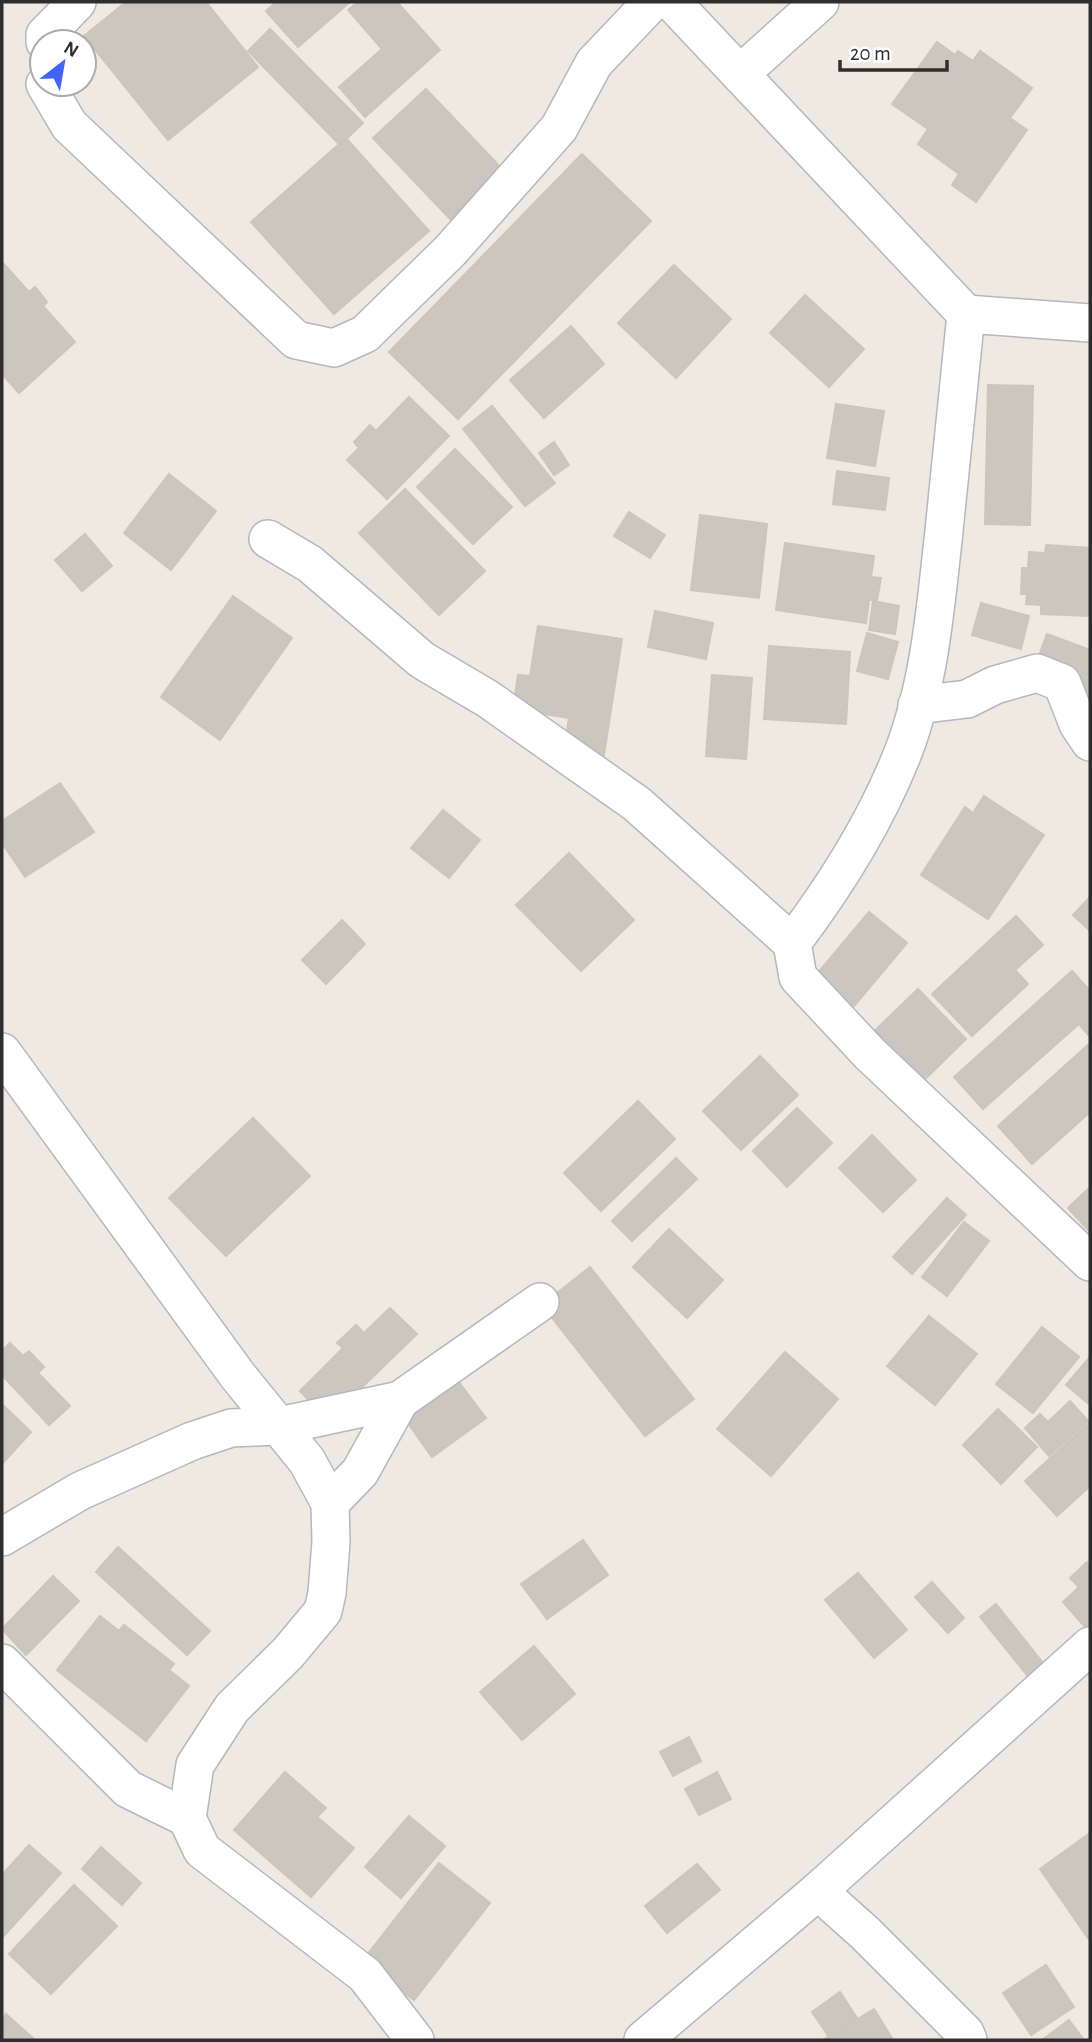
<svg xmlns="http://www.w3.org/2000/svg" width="1092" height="2042" font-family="'Alegreya Sans',sans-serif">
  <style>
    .building { fill: #cbc7bf; stroke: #cbc5ba; stroke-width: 2 }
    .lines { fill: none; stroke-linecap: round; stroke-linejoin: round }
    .street-casing { stroke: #b4b7c1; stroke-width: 40 }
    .street { stroke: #fff; stroke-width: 37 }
  </style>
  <rect width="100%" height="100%" fill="#efe9e1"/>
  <g class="building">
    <polygon points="126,2 206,2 258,67 168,140 84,36"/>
    <polygon points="276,2 350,2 298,47 266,11"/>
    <polygon points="358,2 397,2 440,50 365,117 339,87 382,49 348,10"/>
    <polygon points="270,29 363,123 340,145 248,51"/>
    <polygon points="937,42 955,55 958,51 973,61 980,51 1032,88 1010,118 1027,130 976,202 952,185 959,174 918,144 928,129 892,104"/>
    <polygon points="426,89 506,173 453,222 373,138"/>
    <polygon points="346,138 429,231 334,314 251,222"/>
    <polygon points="582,154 651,221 458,419 389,352"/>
    <polygon points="2,262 29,292 35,287 47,302 43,306 75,342 19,393 2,374"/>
    <polygon points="674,265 731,319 676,378 618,323"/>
    <polygon points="805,295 864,349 829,387 770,333"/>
    <polygon points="571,326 604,364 544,418 510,380"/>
    <polygon points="988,385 1033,386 1030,525 985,524"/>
    <polygon points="409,397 449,436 387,499 347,460 359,448 354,442 370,425 376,431"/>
    <polygon points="836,404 884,411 875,466 827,458"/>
    <polygon points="492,406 555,483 525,506 463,429"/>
    <polygon points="554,442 569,465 554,475 539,453"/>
    <polygon points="455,449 512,507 473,544 417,487"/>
    <polygon points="837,471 889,478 885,510 833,504"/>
    <polygon points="169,474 216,511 171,570 124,533"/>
    <polygon points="405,489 485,571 439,615 359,533"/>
    <polygon points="629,512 665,535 650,558 614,536"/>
    <polygon points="700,515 767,524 759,598 691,590"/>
    <polygon points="85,534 112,566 82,591 55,560"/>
    <polygon points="785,543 874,556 871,577 881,578 877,600 869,600 866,623 776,610"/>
    <polygon points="1046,545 1090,548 1090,616 1041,614 1041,605 1026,604 1027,594 1021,594 1022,568 1028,568 1029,552 1045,553"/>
    <polygon points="233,596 292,638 220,740 161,697"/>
    <polygon points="873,601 899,606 895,634 869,630"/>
    <polygon points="981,603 1029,616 1021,649 972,635"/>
    <polygon points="655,611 713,623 706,659 648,647"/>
    <polygon points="538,626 622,639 603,761 563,755 569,718 513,709 518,675 530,676"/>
    <polygon points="867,633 898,642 888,679 857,671"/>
    <polygon points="1047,634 1090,650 1090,708 1028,685"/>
    <polygon points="769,646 850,652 846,724 764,719"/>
    <polygon points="712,675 752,678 746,759 706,756"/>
    <polygon points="60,783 94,832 25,877 2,843 2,821"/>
    <polygon points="984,796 1044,835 988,919 921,875 965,807 973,813"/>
    <polygon points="443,810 480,840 449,878 411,848"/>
    <polygon points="569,853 634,920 581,971 516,905"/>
    <polygon points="1090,897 1090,931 1073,915"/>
    <polygon points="869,912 907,943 849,1012 811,981"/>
    <polygon points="1016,916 1043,945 1015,970 1028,984 972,1036 932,994"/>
    <polygon points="342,920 365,944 326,984 302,960"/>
    <polygon points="1072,971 1090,991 1090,1037 1079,1024 983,1109 954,1077"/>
    <polygon points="918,989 966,1039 912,1092 863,1042"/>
    <polygon points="1090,1043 1090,1112 1032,1164 998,1126"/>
    <polygon points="760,1056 798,1095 741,1150 703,1111"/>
    <polygon points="638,1101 675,1139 601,1211 564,1173"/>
    <polygon points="797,1108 832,1143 787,1187 753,1151"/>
    <polygon points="253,1118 310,1176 226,1256 169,1198"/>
    <polygon points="872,1135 916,1180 883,1212 839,1168"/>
    <polygon points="676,1158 697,1179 632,1241 612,1221"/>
    <polygon points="1090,1187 1090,1232 1068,1208"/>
    <polygon points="947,1198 966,1215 912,1274 893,1257"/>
    <polygon points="964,1222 989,1241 947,1296 922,1277"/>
    <polygon points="669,1229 723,1280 687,1318 633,1267"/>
    <polygon points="590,1267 694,1399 645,1436 542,1305"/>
    <polygon points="390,1308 417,1334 328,1420 300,1391 343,1348 337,1343 356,1325 364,1333"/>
    <polygon points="929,1316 977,1354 935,1405 887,1366"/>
    <polygon points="1042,1327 1079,1357 1033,1413 996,1384"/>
    <polygon points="10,1343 23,1356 29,1351 44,1367 38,1373 70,1406 49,1425 2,1375 2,1351"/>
    <polygon points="785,1352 838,1399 771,1476 717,1429"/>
    <polygon points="1089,1358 1090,1359 1090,1405 1066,1385"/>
    <polygon points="458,1381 486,1418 432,1457 405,1419"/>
    <polygon points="1070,1401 1088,1421 1049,1456 1025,1428 1040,1414 1048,1422"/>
    <polygon points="2,1404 31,1432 2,1464"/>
    <polygon points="998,1409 1037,1447 1001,1484 963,1445"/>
    <polygon points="1090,1422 1090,1486 1057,1516 1025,1481"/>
    <polygon points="583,1540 608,1575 547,1619 521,1584"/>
    <polygon points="118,1547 210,1631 187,1655 96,1572"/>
    <polygon points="1087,1562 1090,1566 1090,1626 1087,1629 1063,1602 1079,1587 1070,1578"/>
    <polygon points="858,1573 907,1630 874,1658 825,1600"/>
    <polygon points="53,1576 79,1601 26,1655 2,1629"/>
    <polygon points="932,1582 964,1618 948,1633 915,1597"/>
    <polygon points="996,1604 1043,1663 1027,1675 980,1617"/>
    <polygon points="100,1616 119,1631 124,1625 174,1664 169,1670 189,1686 146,1741 57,1670"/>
    <polygon points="534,1646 575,1694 522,1740 480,1692"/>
    <polygon points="689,1737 701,1761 673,1776 660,1752"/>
    <polygon points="285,1772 326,1808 317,1817 354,1848 311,1897 234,1830"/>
    <polygon points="717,1772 731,1799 699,1815 685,1789"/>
    <polygon points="409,1816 445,1846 401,1898 365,1867"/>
    <polygon points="1090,1833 1090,1941 1040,1869"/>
    <polygon points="29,1845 61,1873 2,1938 2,1875"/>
    <polygon points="101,1847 141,1883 122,1905 82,1869"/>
    <polygon points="439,1863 490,1903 414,2000 363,1960"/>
    <polygon points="697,1864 720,1890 667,1933 645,1906"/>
    <polygon points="74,1885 117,1926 51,1994 9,1954"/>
    <polygon points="1046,1965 1074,2007 1031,2035 1003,1993"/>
    <polygon points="840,1992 857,2018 829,2037 812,2012"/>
    <polygon points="874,2009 893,2040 823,2040"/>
    <polygon points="6,2014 34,2039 33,2040 2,2040 2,2019"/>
    <polygon points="1069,2020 1084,2040 1042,2040"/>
  </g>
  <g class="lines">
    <defs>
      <g id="street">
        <path d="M672 2 966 314C959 386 951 458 944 531 936 603 930 681 904 750 878 817 836 885 792 943L798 977 870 1054 1090 1262"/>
        <polyline points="45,42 45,35 77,2"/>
        <polyline points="740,74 820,2"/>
        <polyline points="45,84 69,125 296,340 334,348 365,334 450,251 559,128 594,63 652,2"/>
        <polyline points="966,314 1090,323"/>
        <polyline points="268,539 310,564 422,660 488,699 637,804 792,943"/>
        <polyline points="917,705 967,699 995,685 1037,673 1062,683 1078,724 1090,742"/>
        <polyline points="2,1052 238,1376 307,1461 330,1503 331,1542 327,1593 323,1611 288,1653 232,1708 195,1765 187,1818 202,1850 365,1975 415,2040"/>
        <polyline points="330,1503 360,1472 400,1400"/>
        <polyline points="2,1537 80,1491 192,1441 231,1428 279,1426 400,1400 540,1302"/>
        <polyline points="2,1663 128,1789 187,1818"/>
        <polyline points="818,1891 865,1933 965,2033 968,2040"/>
        <polyline points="643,2040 818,1891 1090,1646"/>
      </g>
    </defs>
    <use href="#street" class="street-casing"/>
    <use href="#street" class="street"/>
  </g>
  <rect width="1092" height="2042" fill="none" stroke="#2e2e2e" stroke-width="7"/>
  <g transform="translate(63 63) rotate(31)"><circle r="33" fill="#ffffff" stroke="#ababab" stroke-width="2"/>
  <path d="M0-5L12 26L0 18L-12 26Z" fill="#4264fb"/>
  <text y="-10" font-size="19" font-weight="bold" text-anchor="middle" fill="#2e2e2e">N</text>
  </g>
  <path d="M840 60v10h107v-10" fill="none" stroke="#2e2e2e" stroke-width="3.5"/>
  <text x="850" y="60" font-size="21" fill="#2e2e2e" stroke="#ffffff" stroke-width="5" paint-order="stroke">20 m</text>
</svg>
